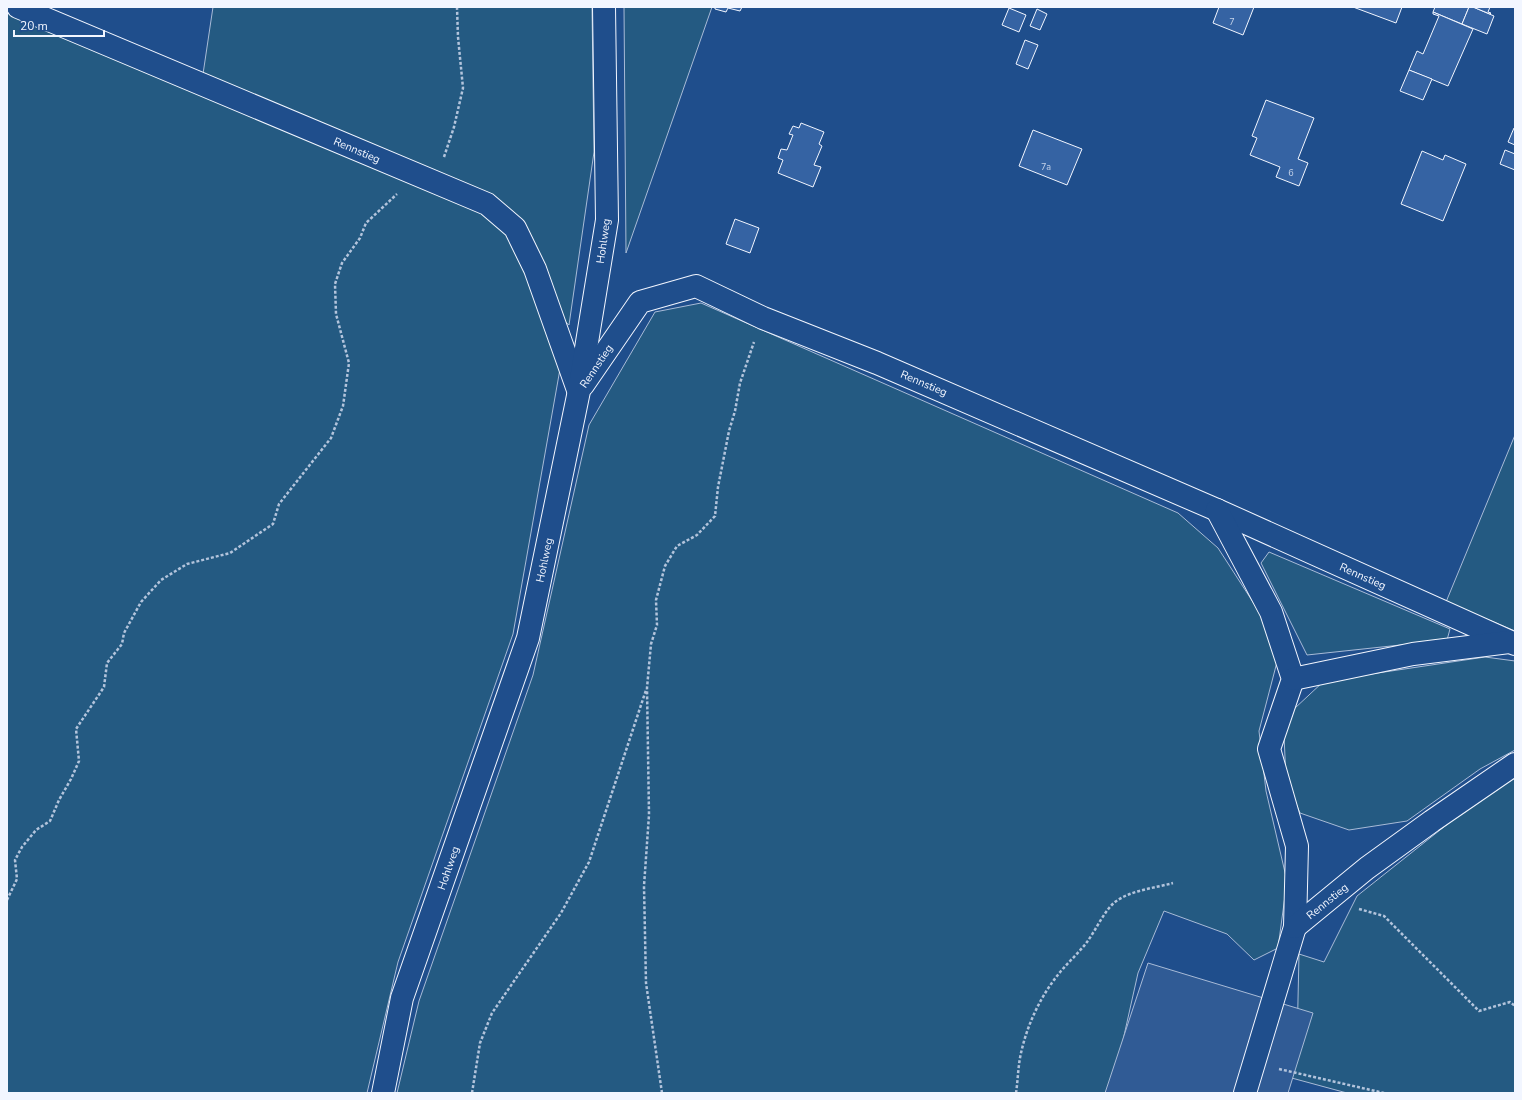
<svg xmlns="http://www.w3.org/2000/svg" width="1522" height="1100" font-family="'Nunito Sans',sans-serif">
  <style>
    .green { fill: #245a82; stroke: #a8bbd7 }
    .parking { fill: #305b95; stroke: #a8bbd7 }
    .building { fill: #3563a3; stroke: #f2f6ff }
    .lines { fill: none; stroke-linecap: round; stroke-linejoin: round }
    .street-casing { stroke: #f2f6ff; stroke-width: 24 }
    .path { stroke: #b3c4dc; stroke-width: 2.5; stroke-dasharray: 3 2; stroke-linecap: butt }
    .street { stroke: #1f4e8c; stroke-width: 22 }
    .labels { text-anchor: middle; stroke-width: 3; stroke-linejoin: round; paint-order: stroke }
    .number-label { font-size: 9px; fill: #c3d1e8 }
    .street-label { font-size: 11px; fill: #f2f6ff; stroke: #1f4e8c }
  </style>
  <rect width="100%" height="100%" fill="#1f4e8c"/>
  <g class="green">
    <polygon points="213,7 592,7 594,152 569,325 561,318 519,220 203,74"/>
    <polygon points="624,7 712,7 626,253"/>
    <polygon points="7,11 436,189 484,214 514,240 560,369 513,634 398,962 367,1093 7,1093"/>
    <polygon points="701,303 1178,513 1218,548 1262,616 1277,662 1259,731 1266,791 1287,881 1278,948 1254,960 1227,934 1164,911 1138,973 1117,1067 1107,1093 397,1093 419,1001 533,675 589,425 655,312"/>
    <polygon points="1515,435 1515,631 1446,602"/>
    <polygon points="1269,552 1450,629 1447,640 1307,655 1261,563"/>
    <polygon points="1485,657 1515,661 1515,750 1480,769 1407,821 1349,830 1300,813 1286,780 1284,735 1294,709 1324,681"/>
    <polygon points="1515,778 1515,1093 1347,1093 1288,1077 1297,1046 1299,954 1324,962 1357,896 1479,799"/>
  </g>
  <polygon class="parking" points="1148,963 1313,1013 1288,1093 1105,1093"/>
  <g class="building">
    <polygon points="715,7 742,7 740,11 728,8 726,12 715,9"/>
    <polygon points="1219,7 1254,7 1243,35 1213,23"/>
    <polygon points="1353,7 1402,7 1396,23"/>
    <polygon points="1435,7 1469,7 1462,24 1433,12"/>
    <polygon points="1469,7 1473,7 1494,16 1487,34 1462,24"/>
    <polygon points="1473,7 1490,7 1488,12 1491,13 1490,14"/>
    <polygon points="1009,8 1026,15 1019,32 1002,25"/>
    <polygon points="1037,9 1047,14 1040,30 1030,26"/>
    <polygon points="1433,12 1473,29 1448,86 1409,70 1417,51 1423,54 1439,16 1433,14"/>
    <polygon points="1025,40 1038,45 1028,69 1016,64"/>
    <polygon points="1409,70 1432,79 1423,100 1400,91"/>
    <polygon points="1266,100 1314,118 1298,159 1308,163 1299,186 1276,177 1280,167 1250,155 1257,138 1252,136"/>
    <polygon points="801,123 824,132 819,144 822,146 814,165 821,167 813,187 778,173 783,160 778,158 781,149 787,150 793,135 789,134 793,126 799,128"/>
    <polygon points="1514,128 1515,129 1515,145 1508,142"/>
    <polygon points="1033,130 1082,149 1067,185 1019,166"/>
    <polygon points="1505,150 1515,154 1515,170 1500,164"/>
    <polygon points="1422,151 1443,160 1445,155 1466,164 1443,221 1401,204"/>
    <polygon points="735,219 759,228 750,253 726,244"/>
  </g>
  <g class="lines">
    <defs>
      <g id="street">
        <polyline points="18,7 487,204 515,228 535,269 578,390"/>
        <polyline points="583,385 640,302 696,286 763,318 877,363 1217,510 1515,644"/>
        <polyline points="1217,510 1271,612 1293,679 1269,749 1297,846 1295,927 1245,1093"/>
        <polyline points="1293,679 1413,654 1509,642"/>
        <polyline points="1295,927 1367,868 1432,821 1515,764"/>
        <polyline points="383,1093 402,998 528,638 579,391 607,220 604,7"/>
      </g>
    </defs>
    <use href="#street" class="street-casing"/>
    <g class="path">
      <polyline points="444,157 454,127 463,88 458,37 457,7"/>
      <polyline points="7,900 17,879 15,860 22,847 36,830 50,821 59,800 71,779 79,761 76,729 104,687 107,663 122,644 124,633 141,602 161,580 187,564 230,553 273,524 279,504 331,438 343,406 349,363 336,314 335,284 342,263 360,238 366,223 397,194"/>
      <polyline points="1359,909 1384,916 1479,1011 1510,1002 1515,1006"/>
      <polyline points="1279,1069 1384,1093"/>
      <polyline points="472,1093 480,1043 492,1013 561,913 589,862 646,690"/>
      <polyline points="662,1093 646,983 644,886 649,815 647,688 651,644 657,625 656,600 665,566 677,546 697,535 715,516 718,487 729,431 735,411 740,383 754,342"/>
      <path d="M1016 1093C1018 1080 1018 1066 1021 1053 1027 1026 1039 999 1057 976 1066 964 1078 954 1087 942 1096 930 1104 911 1115 902 1131 890 1155 888 1173 883"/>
    </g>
    <use href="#street" class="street"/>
  </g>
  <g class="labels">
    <g class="number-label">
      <text x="1232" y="25">7</text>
      <text x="1046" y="170">7a</text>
      <text x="1291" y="176">6</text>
    </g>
    <g class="street-label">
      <text transform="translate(357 150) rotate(23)" y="4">Rennstieg</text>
      <text transform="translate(603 241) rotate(-82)" y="4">Hohlweg</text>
      <text transform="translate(596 366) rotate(-56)" y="4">Rennstieg</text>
      <text transform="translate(924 383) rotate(23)" y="4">Rennstieg</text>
      <text transform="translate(544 560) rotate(-78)" y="4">Hohlweg</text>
      <text transform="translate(1363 576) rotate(24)" y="4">Rennstieg</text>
      <text transform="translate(448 868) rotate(-71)" y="4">Hohlweg</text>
      <text transform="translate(1327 901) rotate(-39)" y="4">Rennstieg</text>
    </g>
  </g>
  <rect width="1522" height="1100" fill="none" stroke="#f2f6ff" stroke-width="16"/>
  <path d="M14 30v6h90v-6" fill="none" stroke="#f2f6ff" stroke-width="2"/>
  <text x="20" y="30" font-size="12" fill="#f2f6ff" stroke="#1f4e8c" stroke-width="3" paint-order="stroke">20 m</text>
</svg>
